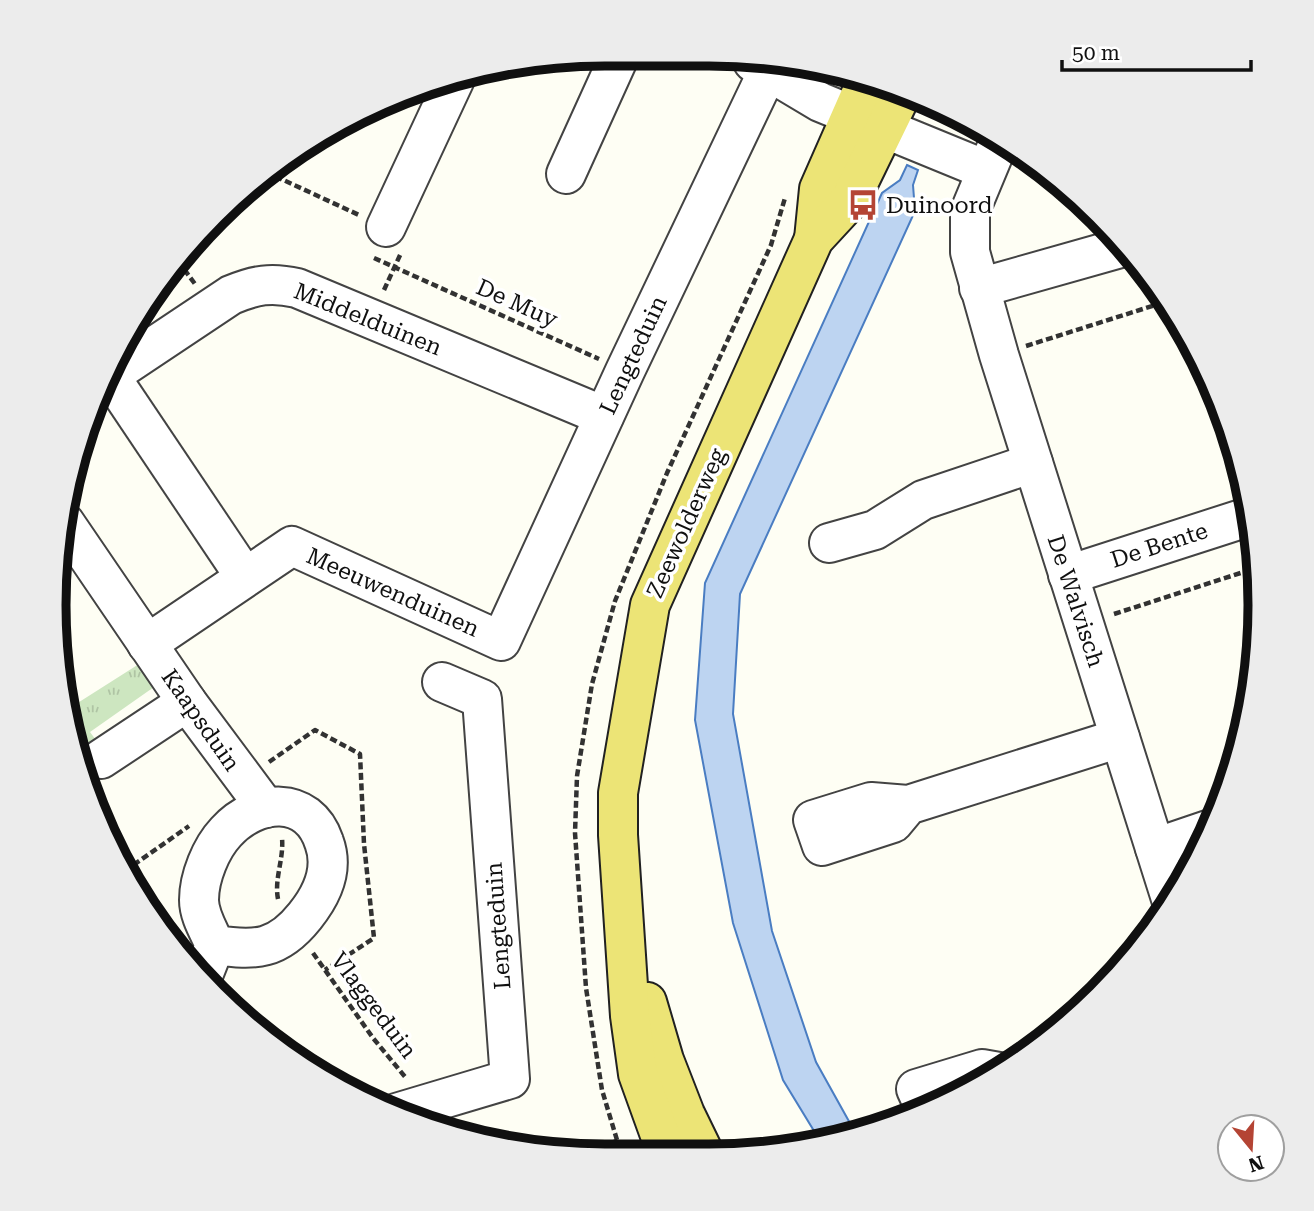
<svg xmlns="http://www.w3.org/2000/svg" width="1314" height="1211" font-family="'Roboto Serif',serif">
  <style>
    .grass { fill: url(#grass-tufts) }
    .water { fill: #bdd4f1; stroke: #4a7dc2; stroke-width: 2 }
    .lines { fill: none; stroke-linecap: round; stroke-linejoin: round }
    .minor-casing { stroke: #434343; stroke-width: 42 }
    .major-casing { stroke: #212121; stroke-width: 42 }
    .path { stroke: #323232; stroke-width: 4.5; stroke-dasharray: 7 3.5; stroke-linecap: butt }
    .minor { stroke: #fff; stroke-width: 38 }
    .major { stroke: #ece476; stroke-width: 38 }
    .labels { text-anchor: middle; stroke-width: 7; stroke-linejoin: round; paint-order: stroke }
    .poi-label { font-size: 23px; fill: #101010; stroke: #fff; text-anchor: start }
    .street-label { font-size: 23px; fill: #101010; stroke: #fff }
    .rim { fill: none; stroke: #101010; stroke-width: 9 }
  </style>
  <defs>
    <pattern id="grass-tufts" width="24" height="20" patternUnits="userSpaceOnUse" patternTransform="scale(1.75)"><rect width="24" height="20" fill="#cde6c0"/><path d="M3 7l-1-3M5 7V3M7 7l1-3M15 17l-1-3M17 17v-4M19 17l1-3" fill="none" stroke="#afc4a4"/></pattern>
  </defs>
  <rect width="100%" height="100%" fill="#fefef4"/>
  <polygon class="grass" points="139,664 154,687 90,732 101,747 106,771 92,780 100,794 91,799 65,711"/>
  <polygon class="water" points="907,165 918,170 913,185 915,211 740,594 733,714 772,931 816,1062 856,1134 822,1144 783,1080 733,923 695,720 705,583 882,193 900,180"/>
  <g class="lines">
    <defs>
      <g id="minor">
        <polyline points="753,62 820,102 986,170"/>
        <polyline points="1000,139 970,211 970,252 999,355 1172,902"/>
        <polyline points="566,174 620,55"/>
        <polyline points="386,227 455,79"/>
        <polyline points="979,288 1124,247"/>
        <polyline points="110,376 245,577"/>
        <path d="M105 379 231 295C255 285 271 282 297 288L604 416"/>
        <polyline points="65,523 187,702 266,808"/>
        <polyline points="829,543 875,530 923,500 1033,463"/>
        <polyline points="1068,575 1251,516"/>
        <polyline points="147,644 292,546 501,641 625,371 768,71"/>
        <polyline points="101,759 187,702"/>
        <polyline points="908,805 893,823 822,846 813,820 871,802 908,805 1120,738"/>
        <polyline points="1155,848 1211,829"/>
        <path d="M202 978 215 945C209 931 199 916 199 900 199 877 211 848 226 832 256 799 308 794 324 842 334 869 322 895 305 916 278 950 256 951 215 945"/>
        <polyline points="926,1111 916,1089 982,1069 999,1072"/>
        <polyline points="396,1113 510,1079 482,699 442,682"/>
      </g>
      <g id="major">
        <polyline points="814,239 819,189 867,80"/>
        <polyline points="647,1002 664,1060 685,1114 702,1149"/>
        <polyline points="665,1149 638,1074 630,1016 618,835 618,793 650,605 814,239 850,200 903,91"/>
      </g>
    </defs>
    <use href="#minor" class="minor-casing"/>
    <use href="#major" class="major-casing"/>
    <g class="path">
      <polyline points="266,172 359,215"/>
      <polyline points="374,258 599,359"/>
      <polyline points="178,261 195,284"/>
      <polyline points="384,290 401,253"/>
      <polyline points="1026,346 1168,301"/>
      <polyline points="1114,614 1256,568"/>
      <polyline points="269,762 315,730 360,754 364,844 374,938 325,970"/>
      <polyline points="125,871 189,826"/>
      <path d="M278 899C274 879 284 859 282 838"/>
      <polyline points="313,953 373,1038 406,1078"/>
      <polyline points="620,1150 602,1090 586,988 575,833 577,776 592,684 615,601 667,473 771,245 785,198"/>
      <polyline points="583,1151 617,1141"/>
    </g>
    <use href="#minor" class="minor"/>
    <use href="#major" class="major"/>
  </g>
  <defs>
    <symbol id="bus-bare" viewBox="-9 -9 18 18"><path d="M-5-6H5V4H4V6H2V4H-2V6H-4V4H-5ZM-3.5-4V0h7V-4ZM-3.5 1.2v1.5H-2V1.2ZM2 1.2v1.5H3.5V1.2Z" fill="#b44434" stroke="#fff" stroke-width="2.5" paint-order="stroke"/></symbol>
  </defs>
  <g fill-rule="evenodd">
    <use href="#bus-bare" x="841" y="183" width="44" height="44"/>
  </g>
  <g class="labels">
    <g class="poi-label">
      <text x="886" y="213">Duinoord</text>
    </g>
    <g class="street-label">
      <text transform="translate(517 303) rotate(24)" y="8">De Muy</text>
      <text transform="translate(368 319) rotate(22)" y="8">Middelduinen</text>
      <text transform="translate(633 355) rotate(-65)" y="8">Lengteduin</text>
      <text transform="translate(686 523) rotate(-66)" y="8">Zeewolderweg</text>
      <text transform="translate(1159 545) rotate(-18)" y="8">De Bente</text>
      <text transform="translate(393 592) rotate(24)" y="8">Meeuwenduinen</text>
      <text transform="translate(1076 601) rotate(72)" y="8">De Walvisch</text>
      <text transform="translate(201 720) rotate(55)" y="8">Kaapsduin</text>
      <text transform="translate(498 926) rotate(-94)" y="8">Lengteduin</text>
      <text transform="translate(374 1005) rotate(53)" y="8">Vlaggeduin</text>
    </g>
  </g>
  <path d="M0 0H1314V1211H0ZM605 66H709A539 539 0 0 1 1248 605V605A539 539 0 0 1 709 1144H605A539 539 0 0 1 66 605V605A539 539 0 0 1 605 66Z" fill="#ececec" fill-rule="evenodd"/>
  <path class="rim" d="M605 66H709A539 539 0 0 1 1248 605V605A539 539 0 0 1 709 1144H605A539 539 0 0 1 66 605V605A539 539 0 0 1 605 66Z"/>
  <g transform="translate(1251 1148) rotate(162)"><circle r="33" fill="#ffffff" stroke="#9f9f9f" stroke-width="2"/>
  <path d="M0-5L12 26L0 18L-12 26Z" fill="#b44434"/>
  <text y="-10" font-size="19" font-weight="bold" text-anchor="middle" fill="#101010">N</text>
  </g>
  <path d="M1062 60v10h189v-10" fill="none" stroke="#101010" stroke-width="3.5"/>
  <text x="1072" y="60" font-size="21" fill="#101010" stroke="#ffffff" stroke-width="5" paint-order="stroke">50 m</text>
</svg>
